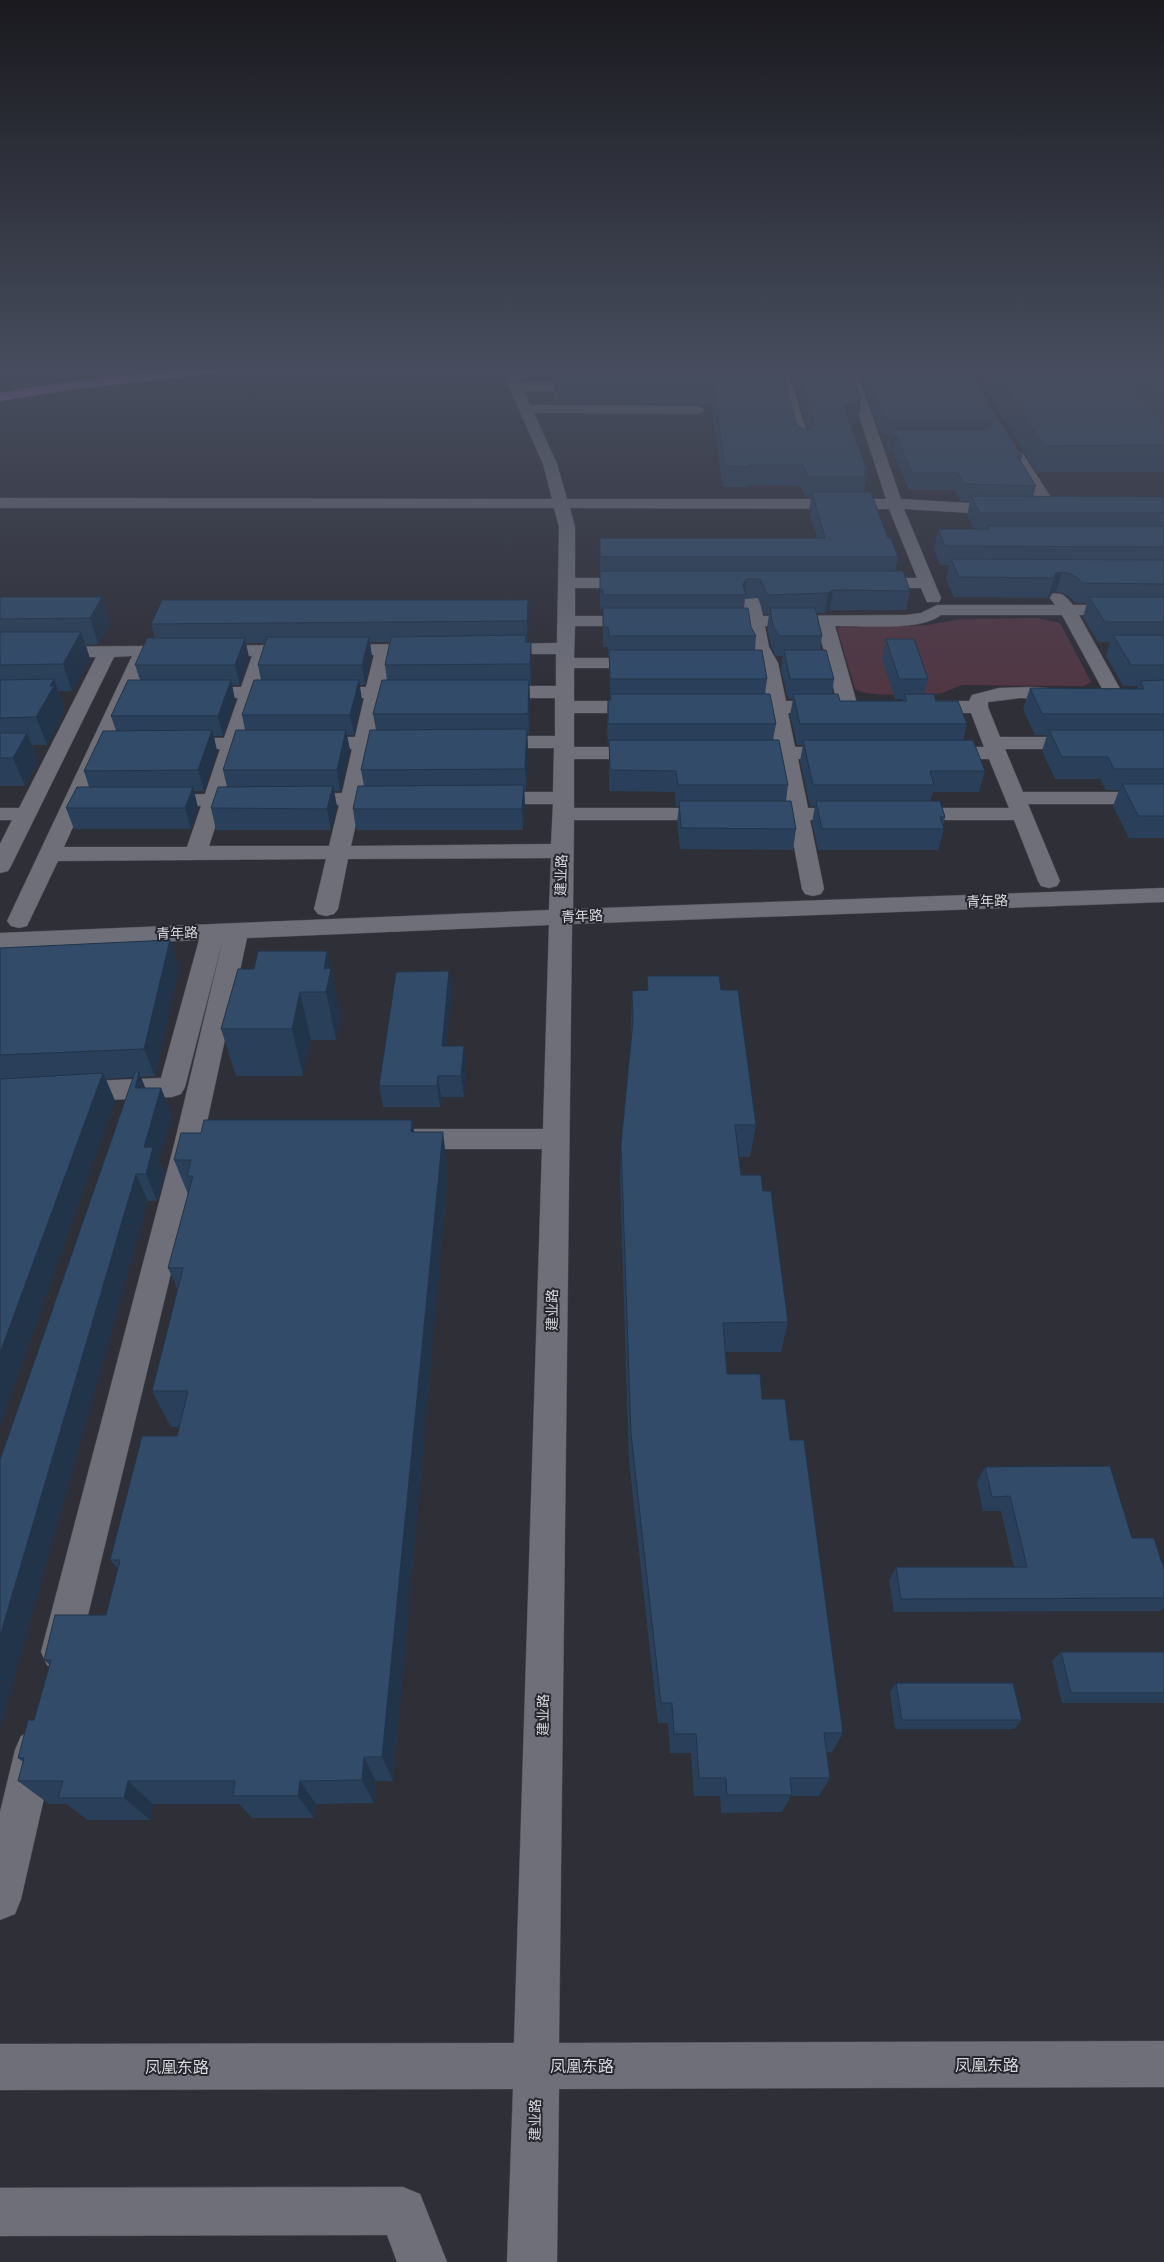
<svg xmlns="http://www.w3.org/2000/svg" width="1164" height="2262" font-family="Lato,'Noto Sans SC',sans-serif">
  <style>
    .green { fill: #513744 }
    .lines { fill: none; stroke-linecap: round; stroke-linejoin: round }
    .minor-casing { stroke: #4d4d55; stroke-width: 1 }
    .highway-casing { stroke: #4d4d55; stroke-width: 1 }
    .minor { fill: #6e6f79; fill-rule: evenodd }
    .highway { fill: #b064cb; fill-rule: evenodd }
    .wall { fill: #2a405a }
    .shaded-wall { fill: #22344a }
    .building { fill: #314b69; stroke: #22344a }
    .labels { text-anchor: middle; stroke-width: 4; stroke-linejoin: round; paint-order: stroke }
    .street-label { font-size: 14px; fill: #d9d9df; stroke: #25252d }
    .near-street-label { font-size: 16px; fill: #d9d9df; stroke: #25252d }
  </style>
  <rect width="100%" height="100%" fill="#2f2f38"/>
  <path class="green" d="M1037 618 1060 623 1091 682 1084 686 963 685C954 687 948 692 941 693 927 696 864 697 855 689L837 628 845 625 910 626 927 625 961 619Z"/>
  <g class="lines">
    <defs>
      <g id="minor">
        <path d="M509 369H521L520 383H592L598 387 592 391H524L530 405 698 406 705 410 698 414 534 413 557 464 567 499H886L844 369H856L901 499 1005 505 1010 507 1013 510 1010 513 1005 515 904 509 941 598 939 602H927L921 588H871L865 587 863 583 865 579 871 578H917L889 509 570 508 575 527V578H638L644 579 646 583 644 587 638 588H575V616H639L645 617 648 621 645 625 639 626H575L574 658H647L653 659 656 663 653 667 647 668H574V701H644L651 703 654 707 651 711 644 713H574V747H645L652 749 655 753 652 757 645 759H574V808H715L723 809 726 814 723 819 715 820H574L573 909 1164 888V902L572 924 559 2043 1164 2041V2087L559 2089 557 2262H507L513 2089 0 2090V2044L514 2043 542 1149H406L396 1146 392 1139 396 1132 406 1129H543L549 925 247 938 202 1145 79 1652 73 1665 60 1671 47 1665 41 1652 174 1145 223 939 185 1087 181 1094 172 1097 0 1105V1085L161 1078 199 940 0 949V933L549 910 551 858 348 859 338 909 334 914 326 916 318 914 314 909 326 859 58 861 27 926 19 928 11 926 7 921 132 656 114 657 11 866 8 871 0 873V844L12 820H0V808H19L96 657H0V647L427 644 433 645 436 649 433 653 392 655 385 686 423 688 425 692 423 696 383 698 374 737 412 739 415 743 412 747 372 749 362 793 399 795 402 799 399 803 360 805 351 846 551 844 553 804H487L480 802 477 798 480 794 487 792H553L554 748H490L483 746 480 742 483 738 490 736H555V698H492L485 696 483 692 485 688 492 686H556V654H495L489 653 486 649 489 645 495 644 557 643 559 527 554 508H0V498L552 499 543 464 509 387ZM374 655 366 687H260L270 656ZM151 656H252L241 687H197L190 689 188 693 190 697 238 698 224 738H178L171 740 168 744 171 748 220 749 205 794 153 796 150 800 153 804 201 806 187 847H64ZM257 698H364L355 737H310L303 739 300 743 303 747 352 749 342 793 290 795 287 799 290 803 339 805 329 846H209L222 806 259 804 262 800 259 796 226 794 240 749 277 747 280 743 277 739 244 737Z"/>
        <polygon points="776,369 788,369 810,444 808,447 803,448 796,444"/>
        <polygon points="1016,450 1023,454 1059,510 1056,513 1046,513 1043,510 1009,454"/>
        <path d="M748 578 754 579 756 583 763 616 906 615 921 613 937 605H1055L1050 598 1052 594C1063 592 1066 597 1073 605H1164V615H1079L1123 694 1121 698 1114 700 1107 698 1105 694 1062 615H941C919 632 863 625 835 626L858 707 855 711 848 713 841 711 838 707 836 711 788 713 795 747H840L847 749 850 753 847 757 798 759 808 808H850L858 809 861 814 858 819 810 820 824 889 821 894 813 896 805 894 802 889 789 820 747 819 744 814 747 809 787 808 778 759 738 757 735 753 738 749 775 747 769 713 727 711 724 707 727 703 767 701 760 663 751 647 747 626 706 625 703 621 706 617 745 616 740 583 742 579ZM765 626H817L826 658 786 659 783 663 786 667 829 668 838 707 836 703 829 701H786L778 663 769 647Z"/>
        <polygon points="1032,687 1072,690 1074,694 1072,698 1065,700 1021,698 988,702 988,707 1000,737 1083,737 1090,739 1093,743 1090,747 1083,749 1005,749 1023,792 1164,792 1164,804 1028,804 1060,881 1057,886 1049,888 1041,886 1038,881 1014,820 908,820 900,819 897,814 900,809 908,808 1009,808 989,759 940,759 933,757 930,753 933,749 940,747 984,747 971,713 924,713 917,711 914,707 917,703 924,701 969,701 972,695 999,688"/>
        <polygon points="35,1730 49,1736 55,1750 21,1899 15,1914 0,1920 0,1812 15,1750 21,1736"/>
        <polygon points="403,2187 420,2194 447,2262 397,2262 387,2235 0,2236 0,2188"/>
      </g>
      <polygon id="highway" points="186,369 223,369 217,373 75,389 0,401 0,393 75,381"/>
    </defs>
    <use href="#minor" class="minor-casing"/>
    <use href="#highway" class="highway-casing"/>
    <use href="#minor" class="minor"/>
    <use href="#highway" class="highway"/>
  </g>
  <g class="wall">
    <polygon points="555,369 781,369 797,425 806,430 808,430 789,369 851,369 861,400 858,420 850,423 867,470 864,492 898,557 895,571 910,591 906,610 830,610 825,613 817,613 822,636 820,650 834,679 832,694 840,701 903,701 903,699 895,699 882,659 886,639 928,679 924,694 936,701 967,724 963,740 985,771 979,792 933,792 930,801 945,817 943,826 944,829 938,850 818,850 812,822 815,806 810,806 800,761 803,745 797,745 790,715 793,699 788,699 781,670 783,656 776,656 771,646 767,628 769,614 764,614 758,598 745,599 744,608 751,627 756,636 755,650 767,679 765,694 776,724 773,740 788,785 786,801 796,829 793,850 680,849 677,822 679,806 676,806 675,792 609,791 609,745 608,745 607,721 608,700 610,700 610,699 609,656 608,656 608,647 603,647 603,609 600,609 600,538 817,538 809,511 811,497 805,497 800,486 748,485 748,487 723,487 711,404 554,403 554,384"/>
    <polygon points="857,369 967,369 1022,456 1021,461 1036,486 1033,496 1164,497 1164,838 1129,838 1113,806 1119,790 1106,790 1100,779 1055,779 1042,751 1047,735 1035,735 1023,709 1030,688 1137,689 1138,686 1123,686 1106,656 1110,642 1098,642 1083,617 1087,603 1075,603 1072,599 1065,594 1056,592 1050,593 1048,598 954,597 946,579 949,565 940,565 934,549 938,529 974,529 967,515 970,501 960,501 955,490 909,490 893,452 889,453 886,447 889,435 881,435 863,383 864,371 859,371"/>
    <polygon points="975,369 1164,369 1164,472 1037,472 974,372"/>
    <polygon points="0,597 102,597 110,623 98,644 86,645 90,659 72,691 58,691 64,707 62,710 63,714 47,745 32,745 38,761 25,786 0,786"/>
    <polygon points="528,600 529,620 527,641 526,641 526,642 532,662 531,684 529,684 530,700 529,734 527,734 528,750 526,790 524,790 525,806 523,830 356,830 353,809 364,786 361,770 376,730 373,714 387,680 385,665 390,642 370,642 372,657 365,685 359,685 362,700 354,735 347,735 350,751 340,791 334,791 337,807 331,830 216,830 211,808 227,787 223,770 245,730 242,715 261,680 258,665 265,643 246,643 249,658 240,685 232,685 235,700 223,736 214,736 217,751 204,791 194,791 198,808 191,829 74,829 66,808 89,787 84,771 116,731 111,716 140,680 135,665 155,638 151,624"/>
    <polygon points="170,940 179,968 155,1076 141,1077 145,1088 161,1088 172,1116 159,1160 165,1174 157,1201 148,1201 0,1728 0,1459 134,1077 106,1079 115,1101 0,1426 0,948"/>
    <polygon points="327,951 341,1016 336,1040 311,1040 303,1076 236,1076 221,1029 254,969"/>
    <polygon points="449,971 452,993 446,1046 466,1067 464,1097 441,1097 440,1107 383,1107 379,1086"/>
    <polygon points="647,976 721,990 756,1125 750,1157 739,1157 741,1175 763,1191 788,1322 781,1352 726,1352 727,1374 762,1399 790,1440 843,1733 832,1752 827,1752 830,1778 819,1796 791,1796 782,1812 721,1813 720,1796 694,1796 691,1753 670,1753 668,1723 658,1723 629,1461 620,1176 621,1144 631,1041 631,1023 632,991 647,990"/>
    <polygon points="412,1120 414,1132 448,1173 393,1781 376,1781 374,1803 316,1804 314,1818 252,1818 239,1804 153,1804 150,1820 88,1820 66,1804 49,1804 18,1781 23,1762 18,1758 34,1720 50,1665 44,1660 106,1615 118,1569 110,1560 177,1436 179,1427 171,1427 152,1391 178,1290 168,1268 188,1194 174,1160 201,1133"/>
    <polygon points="985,1467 1132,1538 1164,1569 1164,1608 1160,1611 894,1612 889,1580 896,1567 1014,1567 1001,1511 983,1511 977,1482"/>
    <polygon points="1061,1652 1164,1652 1164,1703 1062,1703 1052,1661"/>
    <polygon points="896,1683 1022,1720 1014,1729 895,1729 890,1692"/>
  </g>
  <g class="shaded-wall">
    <polygon points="861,400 858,420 841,426 844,407"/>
    <polygon points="896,435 893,452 889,453 892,437"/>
    <polygon points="1062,572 1056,592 1050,593 1048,598 1056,573"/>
    <polygon points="746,579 745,595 743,585"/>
    <polygon points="833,590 830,610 825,613 828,593"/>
    <polygon points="102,597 110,623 98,644 90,618"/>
    <polygon points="528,600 529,620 527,641 527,621"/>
    <polygon points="81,632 90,659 72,691 63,664"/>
    <polygon points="369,637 372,657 365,685 362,665"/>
    <polygon points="245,638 249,658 240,685 235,665"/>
    <polygon points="531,642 532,662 531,684 530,664"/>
    <polygon points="54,679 64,707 62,710 63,714 47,745 36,717"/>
    <polygon points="231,680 235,700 223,736 218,716"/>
    <polygon points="359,680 362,700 354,735 350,715"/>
    <polygon points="529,680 530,700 529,734 528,714"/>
    <polygon points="527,729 528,750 526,790 525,769"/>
    <polygon points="212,730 217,751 204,791 198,770"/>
    <polygon points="346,730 350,751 340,791 337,770"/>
    <polygon points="27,733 38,761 25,786 13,758"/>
    <polygon points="524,785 525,806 523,830 522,809"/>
    <polygon points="333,786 337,807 331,830 327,809"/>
    <polygon points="193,787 198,808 191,829 185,808"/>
    <polygon points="170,940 179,968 155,1076 144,1049"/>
    <polygon points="327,951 341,1016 336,1040 326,992 324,969"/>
    <polygon points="449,971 452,993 444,1067 442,1046"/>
    <polygon points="300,992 311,1040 303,1076 292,1029"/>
    <polygon points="464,1046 466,1067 464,1097 461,1076"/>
    <polygon points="139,1072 150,1100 135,1088"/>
    <polygon points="103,1073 115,1101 0,1426 0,1353"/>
    <polygon points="438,1076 441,1097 440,1107 437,1086"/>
    <polygon points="161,1088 172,1116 159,1160 165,1174 157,1201 146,1174 144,1147"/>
    <polygon points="412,1120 419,1161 411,1132"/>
    <polygon points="443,1132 448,1173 393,1781 382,1757"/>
    <polygon points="136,1174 148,1201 0,1728 0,1636"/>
    <polygon points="364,1757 376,1781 374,1803 362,1780"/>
    <polygon points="128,1781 153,1804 150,1820 124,1798"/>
    <polygon points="300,1781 316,1804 314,1818 298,1796"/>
  </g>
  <g class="building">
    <polygon points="703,369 781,369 797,425 806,430 812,428 814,424 797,369 851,369 861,400 844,407 867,470 864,470 866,477 808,477 803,465 750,465 750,467 725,466 713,385 554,384 555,374 695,374"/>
    <polygon points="866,369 967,369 1022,456 1017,456 1036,486 964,484 958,473 912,473 896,435 892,437 889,430 985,430 994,425 986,419 884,419"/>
    <polygon points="993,369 1118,369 1164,423 1164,445 1044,446"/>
    <polygon points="1135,369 1164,369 1164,401"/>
    <polygon points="812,492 871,492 888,538 891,538 898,557 600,557 600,538 825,538"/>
    <polygon points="971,496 1164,497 1164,513 980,513"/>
    <polygon points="987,526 1164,526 1164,547 945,546 938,529 989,529"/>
    <polygon points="951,559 1164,560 1164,584 1081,583 1079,579 1071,574 1062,572 1056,573 1054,578 959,577"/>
    <polygon points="600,571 903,571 910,591 833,590 828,593 767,595 760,579 746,579 743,585 746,595 603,595 603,590 600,590"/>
    <polygon points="0,597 102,597 90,618 0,619"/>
    <polygon points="1089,597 1164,597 1164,622 1105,622"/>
    <polygon points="162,600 528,600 527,621 151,624"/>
    <polygon points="603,608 748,608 751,627 756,636 609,636 608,627 603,627"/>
    <polygon points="770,608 815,608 822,636 779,636 773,626"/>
    <polygon points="0,632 81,632 63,664 0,665"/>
    <polygon points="526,635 525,642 531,642 530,664 385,665 391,637"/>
    <polygon points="1113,635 1164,635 1164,665 1131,665"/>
    <polygon points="267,637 369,637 362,665 258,665"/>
    <polygon points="147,638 245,638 235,665 135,665"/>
    <polygon points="886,639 914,639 928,679 899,679"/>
    <polygon points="609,650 762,650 767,679 610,679"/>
    <polygon points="784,650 826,650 834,679 790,679"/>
    <polygon points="54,679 50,686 54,686 36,717 0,718 0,680"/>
    <polygon points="128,680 231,680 218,716 111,716"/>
    <polygon points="254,680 359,680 350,715 242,715"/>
    <polygon points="382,680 529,680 528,714 373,714"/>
    <polygon points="1164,680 1164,714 1042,714 1030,688 1144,689 1140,681"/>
    <polygon points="610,694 770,694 776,724 608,724 608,700 611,700"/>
    <polygon points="793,694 838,694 840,701 907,701 904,694 934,694 936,701 958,701 967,724 800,724"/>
    <polygon points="527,729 525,769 361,770 370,730"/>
    <polygon points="212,730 198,770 84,771 103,731"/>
    <polygon points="236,730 346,730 337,770 223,770"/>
    <polygon points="1049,730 1164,730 1164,769 1114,769 1108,757 1062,757"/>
    <polygon points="0,733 27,733 13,758 0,758"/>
    <polygon points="609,740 779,740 788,785 678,785 676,771 610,770"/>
    <polygon points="803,740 973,740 985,771 930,771 934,785 813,785"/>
    <polygon points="1122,784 1164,784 1164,816 1138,816"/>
    <polygon points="524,785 522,809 353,809 358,786"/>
    <polygon points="333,786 327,809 211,808 218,787"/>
    <polygon points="77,787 193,787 185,808 66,808"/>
    <polygon points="679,801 791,801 796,829 681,828"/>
    <polygon points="816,801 940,801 945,817 940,817 944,829 822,829"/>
    <polygon points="170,940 144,1049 0,1055 0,948"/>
    <polygon points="258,951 327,951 324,969 331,968 326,992 300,992 292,1029 221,1029 238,969 254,969"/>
    <polygon points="449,971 442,1046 464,1046 461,1076 438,1076 437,1086 379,1086 396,972"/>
    <polygon points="647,976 719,976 721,990 738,990 756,1125 735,1125 741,1175 761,1175 763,1191 771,1191 788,1322 723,1323 727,1374 760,1374 762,1399 785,1399 790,1440 804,1440 843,1733 824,1733 830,1778 790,1778 792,1795 727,1795 726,1778 699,1778 696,1734 674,1734 672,1703 661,1703 631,1434 621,1144 633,1021 632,991 648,990"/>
    <polygon points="135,1072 139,1072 135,1088 161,1088 144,1147 153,1147 146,1174 136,1174 0,1636 0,1460"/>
    <polygon points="103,1073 0,1353 0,1079"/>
    <polygon points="204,1120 412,1120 411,1132 443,1132 382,1757 364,1757 362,1780 300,1781 298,1796 233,1796 235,1781 128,1781 124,1798 58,1798 63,1781 18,1781 24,1758 18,1758 28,1720 34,1720 51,1660 44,1660 55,1615 106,1615 120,1560 110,1560 142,1436 177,1436 188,1391 152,1391 183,1268 168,1268 193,1176 187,1176 191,1160 174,1160 181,1133 201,1133"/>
    <polygon points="1110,1466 1132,1538 1154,1538 1164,1569 1164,1598 901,1599 896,1567 1027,1567 1010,1496 992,1497 985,1467"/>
    <polygon points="1061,1652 1164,1652 1164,1693 1071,1693"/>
    <polygon points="896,1683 1013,1683 1022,1720 902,1720"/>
  </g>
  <linearGradient id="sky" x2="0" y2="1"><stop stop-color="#1a1a1f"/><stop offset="0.54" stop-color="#474d5e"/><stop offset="1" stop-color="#474d5e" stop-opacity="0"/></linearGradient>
  <rect width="1164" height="685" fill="url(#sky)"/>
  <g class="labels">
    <g class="street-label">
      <text transform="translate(561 875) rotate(-88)" y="5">建业路</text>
      <text transform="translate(987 901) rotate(-2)" y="5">青年路</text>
      <text transform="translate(582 916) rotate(-3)" y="5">青年路</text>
      <text transform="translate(177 933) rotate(-2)" y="5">青年路</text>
      <text transform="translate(552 1310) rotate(-89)" y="5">建业路</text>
      <text transform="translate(543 1715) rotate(-89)" y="5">建业路</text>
      <text transform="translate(535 2120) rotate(-89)" y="5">建业路</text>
    </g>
    <g class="near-street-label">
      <text x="987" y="2071">凤凰东路</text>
      <text x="582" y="2072">凤凰东路</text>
      <text x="177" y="2073">凤凰东路</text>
    </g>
  </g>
</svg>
